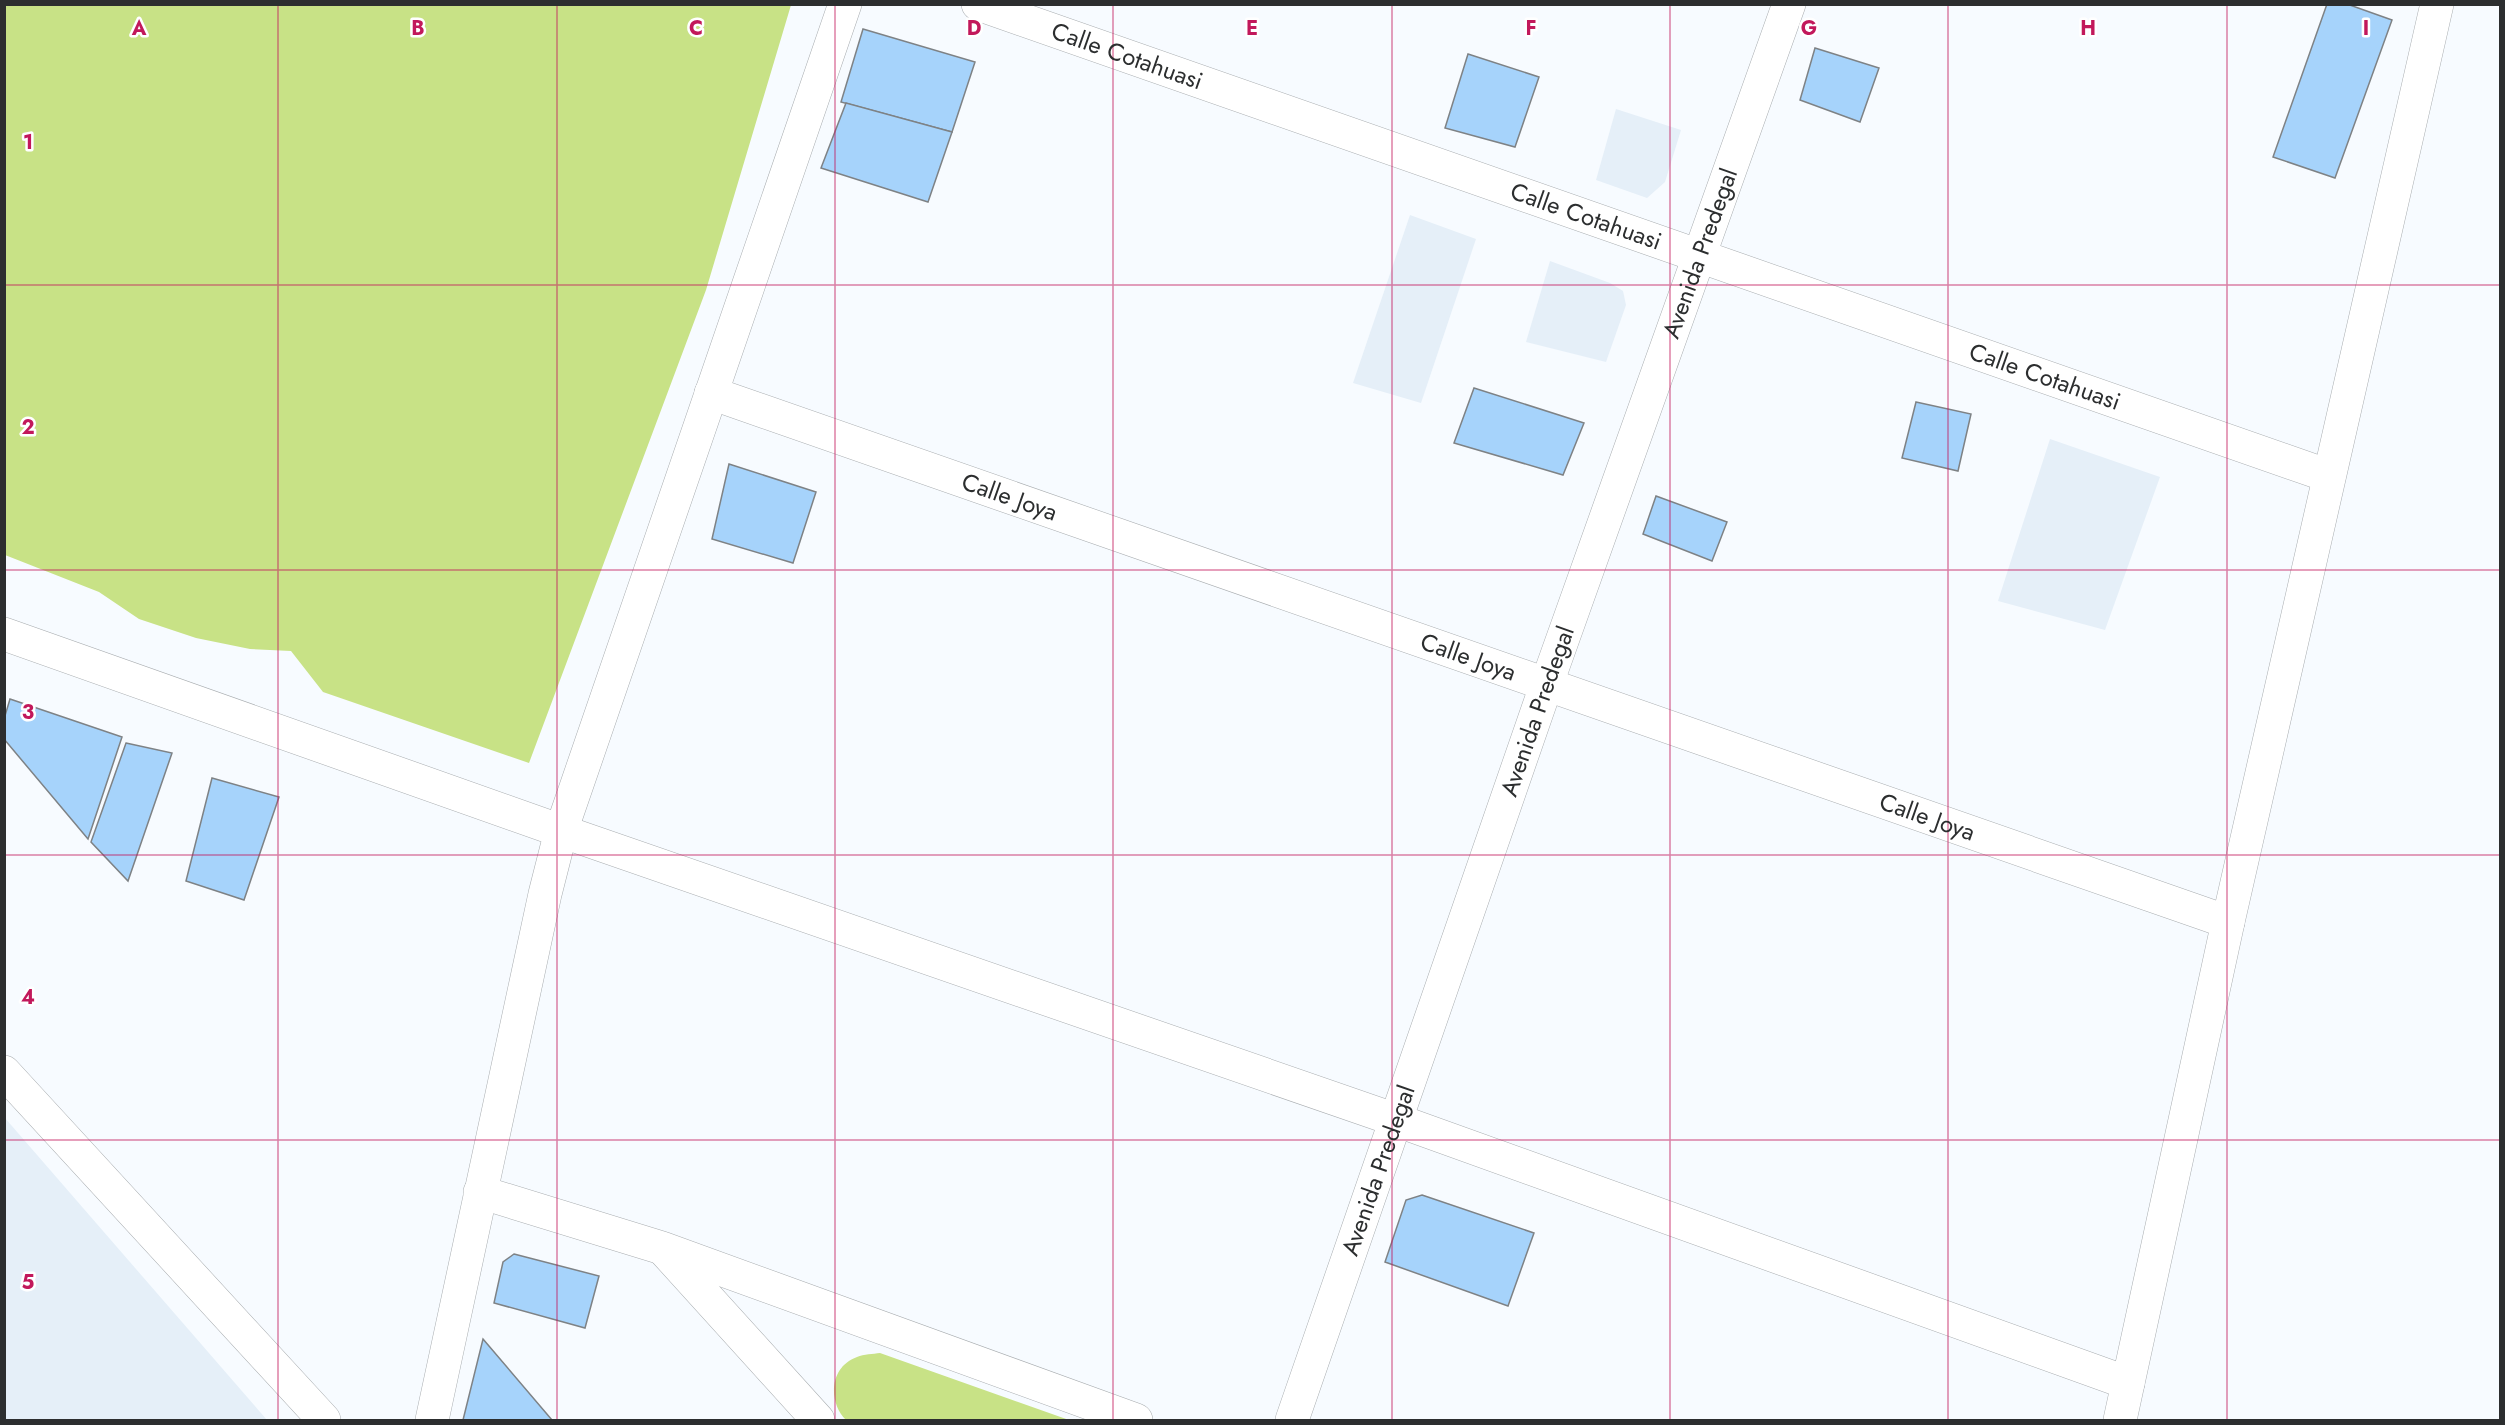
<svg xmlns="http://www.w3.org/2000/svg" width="2505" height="1425" font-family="Jost,sans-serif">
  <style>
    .built { fill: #e5eff8 }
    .green { fill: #c8e286 }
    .building { fill: #a6d3fb; stroke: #7e8285; stroke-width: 1.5 }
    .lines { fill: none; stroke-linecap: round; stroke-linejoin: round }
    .minor-casing { stroke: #a9adb0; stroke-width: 34 }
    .minor { stroke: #fff; stroke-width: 33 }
    .grid { fill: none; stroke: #c2185b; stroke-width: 1.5; stroke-opacity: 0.55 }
    .labels { text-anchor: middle; stroke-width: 5; stroke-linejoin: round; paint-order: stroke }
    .street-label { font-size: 24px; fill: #2c2e2f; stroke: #fff }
    .grid-label { font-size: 20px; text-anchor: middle; font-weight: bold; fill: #c2185b; stroke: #fff; stroke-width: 5; stroke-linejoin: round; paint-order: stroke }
  </style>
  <rect width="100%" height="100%" fill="#f7fbff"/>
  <g class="built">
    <polygon points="1616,109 1681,130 1665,182 1647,198 1596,180"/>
    <polygon points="1410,215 1476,239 1421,403 1353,383"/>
    <polygon points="1550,261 1610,283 1623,291 1626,305 1606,362 1526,342"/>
    <polygon points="2050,439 2160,477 2105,630 1998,601"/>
    <polygon points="4,1118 5,1118 267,1420 5,1420"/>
  </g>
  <g class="green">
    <polygon points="4,5 791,5 706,290 529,763 323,692 291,651 250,649 196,638 139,619 99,592 5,555"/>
    <path d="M880 1353 1069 1420H846C828 1402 829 1367 857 1357 864 1354 873 1354 880 1353Z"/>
  </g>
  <g class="building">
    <polygon points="2327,4 2347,4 2392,20 2335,178 2273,157"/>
    <polygon points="863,29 975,62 952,132 841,102"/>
    <polygon points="1815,48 1879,68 1860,122 1800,100"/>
    <polygon points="1468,54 1539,77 1515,147 1445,128"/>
    <polygon points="846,103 952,132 928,202 821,168"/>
    <polygon points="1474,388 1584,423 1563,475 1454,443"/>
    <polygon points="1916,402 1971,414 1958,471 1902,458"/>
    <polygon points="729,464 816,492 793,563 712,539"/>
    <polygon points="1656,496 1727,522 1712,561 1643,534"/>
    <polygon points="10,699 122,737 88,839 4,739 4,719"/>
    <polygon points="126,743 172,753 128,881 91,842"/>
    <polygon points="212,778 279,797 244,900 186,881"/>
    <polygon points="1422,1195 1534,1233 1508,1306 1385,1262 1406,1200"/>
    <polygon points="514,1254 599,1276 585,1328 494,1303 503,1262"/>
    <polygon points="483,1339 552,1420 463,1420"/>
  </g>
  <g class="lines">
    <defs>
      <g id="minor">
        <path id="s1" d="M978 4 2329 476"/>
        <path id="s2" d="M711 393 2228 922"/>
        <polyline points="4,634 561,831 1396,1120 2128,1383"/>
        <polyline points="4,1072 324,1420"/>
        <polyline points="480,1192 662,1248 1136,1420"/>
        <polyline points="664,1250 818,1420"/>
        <polyline points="432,1420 545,894 561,831 845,4"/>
        <path id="s3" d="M1292 1420 1547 683 1789 4"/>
        <polyline points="2120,1420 2228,922 2437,4"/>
      </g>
    </defs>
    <use href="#minor" class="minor-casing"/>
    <use href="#minor" class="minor"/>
  </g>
  <path class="grid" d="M278 4V1420M557 4V1420M835 4V1420M1113 4V1420M1392 4V1420M1670 4V1420M1948 4V1420M2227 4V1420M4 285H2500M4 570H2500M4 855H2500M4 1140H2500"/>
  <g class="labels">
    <g class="street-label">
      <text dy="8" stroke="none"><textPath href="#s1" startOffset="158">Calle Cotahuasi</textPath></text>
      <text dy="8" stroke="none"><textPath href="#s1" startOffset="644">Calle Cotahuasi</textPath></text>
      <text dy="8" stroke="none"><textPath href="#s3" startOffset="1236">Avenida Predegal</textPath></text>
      <text dy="8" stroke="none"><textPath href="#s1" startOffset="1130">Calle Cotahuasi</textPath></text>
      <text dy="8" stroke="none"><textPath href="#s2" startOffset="316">Calle Joya</textPath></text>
      <text dy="8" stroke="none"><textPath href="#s2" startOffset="802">Calle Joya</textPath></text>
      <text dy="8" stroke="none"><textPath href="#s3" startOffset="750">Avenida Predegal</textPath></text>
      <text dy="8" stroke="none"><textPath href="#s2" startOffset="1288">Calle Joya</textPath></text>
      <text dy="8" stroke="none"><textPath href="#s3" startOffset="264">Avenida Predegal</textPath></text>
    </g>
  </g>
  <g class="grid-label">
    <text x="139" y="35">A</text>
    <text x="418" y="35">B</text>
    <text x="696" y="35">C</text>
    <text x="974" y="35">D</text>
    <text x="1252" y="35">E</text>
    <text x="1531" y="35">F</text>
    <text x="1809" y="35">G</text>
    <text x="2088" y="35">H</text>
    <text x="2366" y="35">I</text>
    <text x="28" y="149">1</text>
    <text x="28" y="434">2</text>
    <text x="28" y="719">3</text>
    <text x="28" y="1004">4</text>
    <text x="28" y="1289">5</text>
  </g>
  <rect width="2505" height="1425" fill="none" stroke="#2c2e2f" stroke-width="12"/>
</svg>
